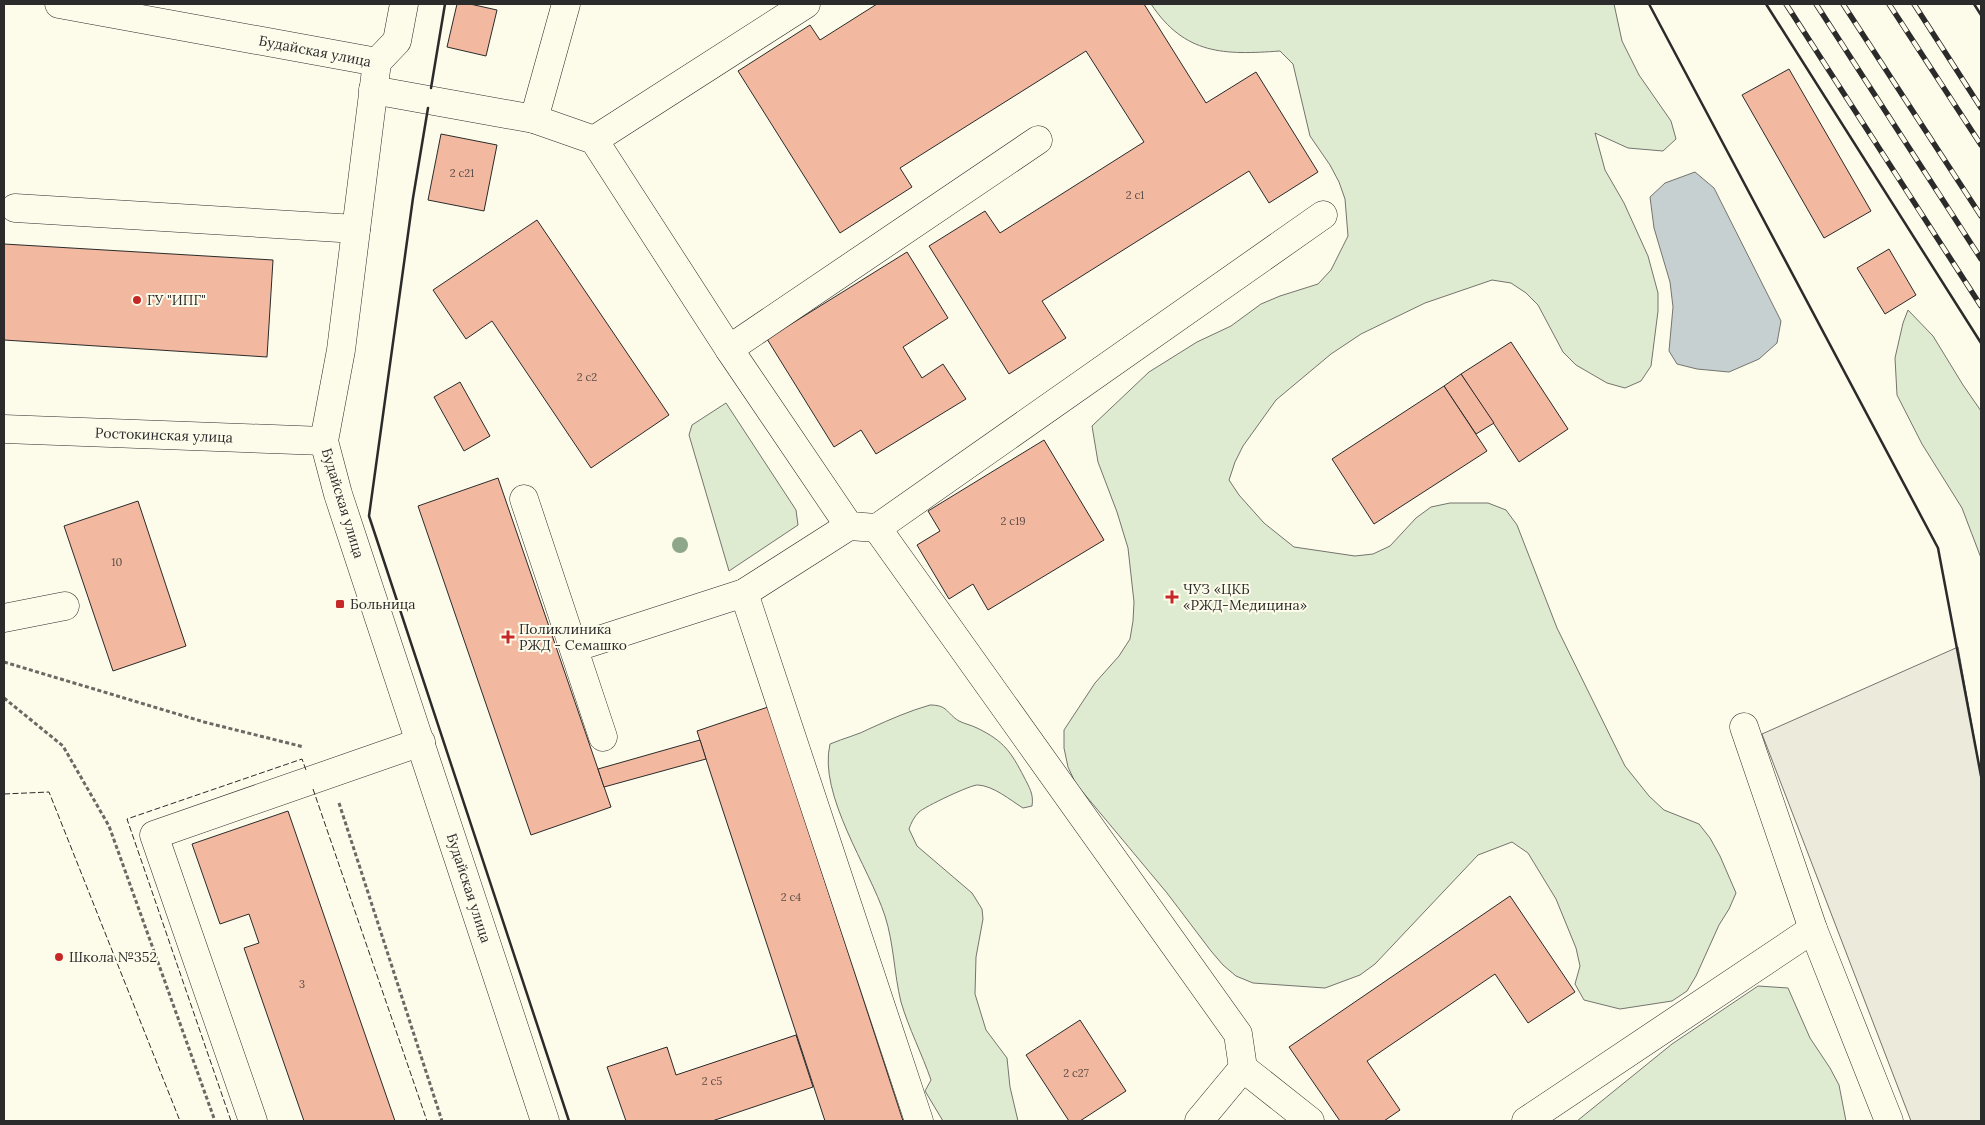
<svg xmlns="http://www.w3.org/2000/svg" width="1985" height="1125" font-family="Lora,serif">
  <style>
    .green { fill: #deebd1; stroke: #74746e }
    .parking { fill: #eceadb; stroke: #74746e }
    .water { fill: #c7d0d0; stroke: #74746e }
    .building { fill: #f2b8a0; stroke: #2b2b2b }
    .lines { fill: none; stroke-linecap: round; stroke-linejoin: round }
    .minor-casing { stroke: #2b2b2b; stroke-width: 29 }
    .path { stroke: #6a6964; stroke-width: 3; stroke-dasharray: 4 2.5; stroke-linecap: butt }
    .minor { stroke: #fdfbea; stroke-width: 28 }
    .rail-casing { stroke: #2b2b2b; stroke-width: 5.5 }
    .rail { stroke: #fdfbea; stroke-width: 4; stroke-dasharray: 11; stroke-linecap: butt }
    .fence { stroke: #2b2b2b; stroke-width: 1; stroke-dasharray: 6 2.5; stroke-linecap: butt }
    .wall { stroke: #2b2b2b; stroke-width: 2.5 }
    .tree { fill: #8ea78a }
    .poi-dot { fill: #c62828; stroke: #fdfbea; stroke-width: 2 }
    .labels { text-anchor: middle; stroke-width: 4; stroke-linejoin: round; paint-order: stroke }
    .number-label { font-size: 11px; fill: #5d4e48 }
    .street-label { font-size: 14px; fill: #2b2b2b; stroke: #fdfbea }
    .poi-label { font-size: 14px; fill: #2b2b2b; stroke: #fdfbea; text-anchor: start }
  </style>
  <rect width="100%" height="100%" fill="#fdfbea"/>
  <g class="green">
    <path d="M1151 4H1614L1622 41 1639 75 1671 121 1676 139 1663 151 1628 148 1595 133 1605 170 1624 203 1648 256 1658 293V311L1651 366 1641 381 1625 388 1607 383 1576 365 1563 352 1538 305 1526 293 1511 283 1492 280 1425 303 1361 334 1331 354 1276 400 1243 446 1235 462 1229 480 1239 495 1264 523 1294 547 1355 556 1373 554 1390 546 1416 518 1431 507 1450 503H1488L1506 510 1517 525 1557 628 1625 766 1649 796 1664 810 1699 824 1710 838 1720 856 1736 893 1729 909 1719 925 1696 976 1687 991 1672 1001 1620 1009 1584 1000 1575 984 1580 966 1576 948 1556 899 1528 853 1512 842 1478 855 1375 964 1360 975 1325 988 1253 983 1236 976 1223 965 1211 951 1167 893 1076 784 1068 767 1064 748V730L1095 683 1119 656 1130 639 1133 621 1134 602 1128 548 1117 512 1098 462 1092 426 1149 372 1197 342 1231 326 1261 304 1280 296 1318 284 1331 270 1348 236 1345 199 1339 182 1330 165 1310 136 1293 64 1280 51C1224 55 1185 55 1151 4Z"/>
    <polygon points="1908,310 1933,336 1963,385 1981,411 1981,558 1962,508 1922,444 1897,395 1895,358 1903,323"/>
    <polygon points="726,403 796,510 798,525 729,571 689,435 692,425"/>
    <path d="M930 705C948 705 946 713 959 721 965 724 971 725 977 728 1004 741 1011 752 1024 777 1029 787 1034 794 1032 806L1023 808C1010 800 994 786 978 785 972 784 924 807 919 812 914 817 911 823 909 829L917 846 972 893 982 909 983 919 976 957 975 994 986 1030 1007 1058 1010 1087 1018 1121H943L925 1091 931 1080C922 1054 909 1029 901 1002 894 974 894 944 885 916 869 867 818 795 830 744 844 738 858 735 871 728 891 719 909 711 930 705Z"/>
    <polygon points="1758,986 1788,988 1810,1038 1830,1068 1839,1085 1846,1121 1577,1121 1672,1044"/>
  </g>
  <polygon class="parking" points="1958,647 1981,776 1981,1121 1911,1121 1762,734"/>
  <polygon class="water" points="1695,172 1714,188 1781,321 1777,343 1759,359 1729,372 1697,369 1677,364 1669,351 1673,307 1670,282 1654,228 1650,197 1665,183"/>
  <g class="building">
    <polygon points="457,4 470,4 497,10 486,56 447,47"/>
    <polygon points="877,4 1144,4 1206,103 1256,72 1318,172 1269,203 1249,171 1042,301 1066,338 1009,374 929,246 985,211 1000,233 1144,142 1086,51 900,168 912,187 840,233 738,71 810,25 820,40"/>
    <polygon points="1789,69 1871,211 1824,238 1742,95"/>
    <polygon points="441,134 497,145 484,211 428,200"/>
    <polygon points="537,220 669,415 591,468 492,321 466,339 433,290"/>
    <polygon points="4,244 273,260 267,357 4,340"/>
    <polygon points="1889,249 1916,295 1885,314 1857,268"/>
    <polygon points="907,252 948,318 903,347 922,378 943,364 966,399 876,454 861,430 834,447 767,339"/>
    <polygon points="1511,342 1568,429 1519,462 1461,374"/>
    <polygon points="1461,374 1494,423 1476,434 1444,386"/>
    <polygon points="460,382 490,436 464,451 434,397"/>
    <polygon points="1444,386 1487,451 1374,524 1332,459"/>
    <polygon points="1044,440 1104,540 988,610 973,584 949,599 917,545 940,531 928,511"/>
    <polygon points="498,478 611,807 531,835 418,506"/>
    <polygon points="138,501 186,646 113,671 64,526"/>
    <polygon points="768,707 903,1121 825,1121 706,759 697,731"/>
    <polygon points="700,740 706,759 604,787 598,769"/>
    <polygon points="288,811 360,1020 395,1121 304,1121 244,948 259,943 249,914 220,924 192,844"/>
    <polygon points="1510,896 1575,992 1528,1023 1495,974 1367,1061 1400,1110 1384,1121 1340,1121 1289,1047"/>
    <polygon points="1080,1020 1126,1091 1080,1121 1069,1121 1026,1055"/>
    <polygon points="796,1035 813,1087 712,1121 626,1121 607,1067 667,1047 676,1075"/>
  </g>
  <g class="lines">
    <defs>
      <g id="minor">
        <polyline points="59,4 377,62 341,350 324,441 338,494 545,1121"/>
        <polyline points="377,62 397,41 404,4"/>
        <polyline points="373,90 534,119 594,140 729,349 849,526 877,528 1323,215"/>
        <polyline points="534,119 566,4"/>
        <polyline points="594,140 806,4"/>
        <polyline points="15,208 356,229"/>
        <polyline points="729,349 1038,140"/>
        <polyline points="4,429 324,441"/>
        <polyline points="524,499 603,737"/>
        <polyline points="877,528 1238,1034 1243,1068 1310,1121"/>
        <polyline points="744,593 919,1121"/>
        <polyline points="4,618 65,606"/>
        <polyline points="574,648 744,593 849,526"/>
        <polyline points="1744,727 1813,929 1889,1121"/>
        <polyline points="253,1121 154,835 421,742"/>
        <polyline points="1199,1121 1243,1068"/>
        <polyline points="1526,1121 1813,929"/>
      </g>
    </defs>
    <use href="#minor" class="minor-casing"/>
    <g class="path">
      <polyline points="4,662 204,722 304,747"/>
      <polyline points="4,698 63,746 109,826 215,1121"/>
      <polyline points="339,803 442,1121"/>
    </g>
    <use href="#minor" class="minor"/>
    <defs>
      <g id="rail">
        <polyline points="1786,4 1981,306"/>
        <polyline points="1816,4 1981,259"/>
        <polyline points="1843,4 1981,216"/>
        <polyline points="1889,4 1981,145"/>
        <polyline points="1914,4 1981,108"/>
      </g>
    </defs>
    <use href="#rail" class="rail-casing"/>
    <use href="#rail" class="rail"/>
    <g class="fence">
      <polyline points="1766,4 1981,343"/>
      <polyline points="313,789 427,1121"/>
      <polyline points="4,794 49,792 180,1121"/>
      <polyline points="231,1121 127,819 302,759 306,770"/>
    </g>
    <g class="wall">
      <polyline points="1649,4 1938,548 1981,776"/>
      <polyline points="1766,4 1981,343"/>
      <polyline points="1974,4 1981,15"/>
      <polyline points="431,88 445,4"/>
      <polyline points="428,108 413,198 369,516 569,1121"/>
    </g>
  </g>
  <circle class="tree" cx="680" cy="545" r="8"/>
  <g class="poi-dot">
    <circle cx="137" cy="300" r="5"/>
    <path d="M1169.5 589.5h5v5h5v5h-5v5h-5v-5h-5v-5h5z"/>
    <rect x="335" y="599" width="10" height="10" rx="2.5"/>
    <path d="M505.5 629.5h5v5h5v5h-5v5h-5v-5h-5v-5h5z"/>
    <circle cx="59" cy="957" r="5"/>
  </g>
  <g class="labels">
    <g class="number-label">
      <text x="462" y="177">2 с21</text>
      <text x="1135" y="199">2 с1</text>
      <text x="587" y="381">2 с2</text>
      <text x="1013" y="525">2 с19</text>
      <text x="117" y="566">10</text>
      <text x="791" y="901">2 с4</text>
      <text x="302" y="988">3</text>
      <text x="1076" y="1077">2 с27</text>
      <text x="712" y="1085">2 с5</text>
    </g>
    <g class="street-label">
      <text transform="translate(315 51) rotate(11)" y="5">Будайская улица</text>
      <text transform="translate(164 435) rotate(2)" y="5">Ростокинская улица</text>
      <text transform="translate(343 503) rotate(73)" y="5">Будайская улица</text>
      <text transform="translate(469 888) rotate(72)" y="5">Будайская улица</text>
    </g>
    <g class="poi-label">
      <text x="147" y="305">ГУ "ИПГ"</text>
      <text x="1183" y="594">ЧУЗ «ЦКБ<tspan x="1183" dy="16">«РЖД-Медицина»</tspan></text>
      <text x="350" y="609">Больница</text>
      <text x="519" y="634">Поликлиника<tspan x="519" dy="16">РЖД - Семашко</tspan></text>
      <text x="69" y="962">Школа №352</text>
    </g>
  </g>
  <rect width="1985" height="1125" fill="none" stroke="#2b2b2b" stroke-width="10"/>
</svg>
